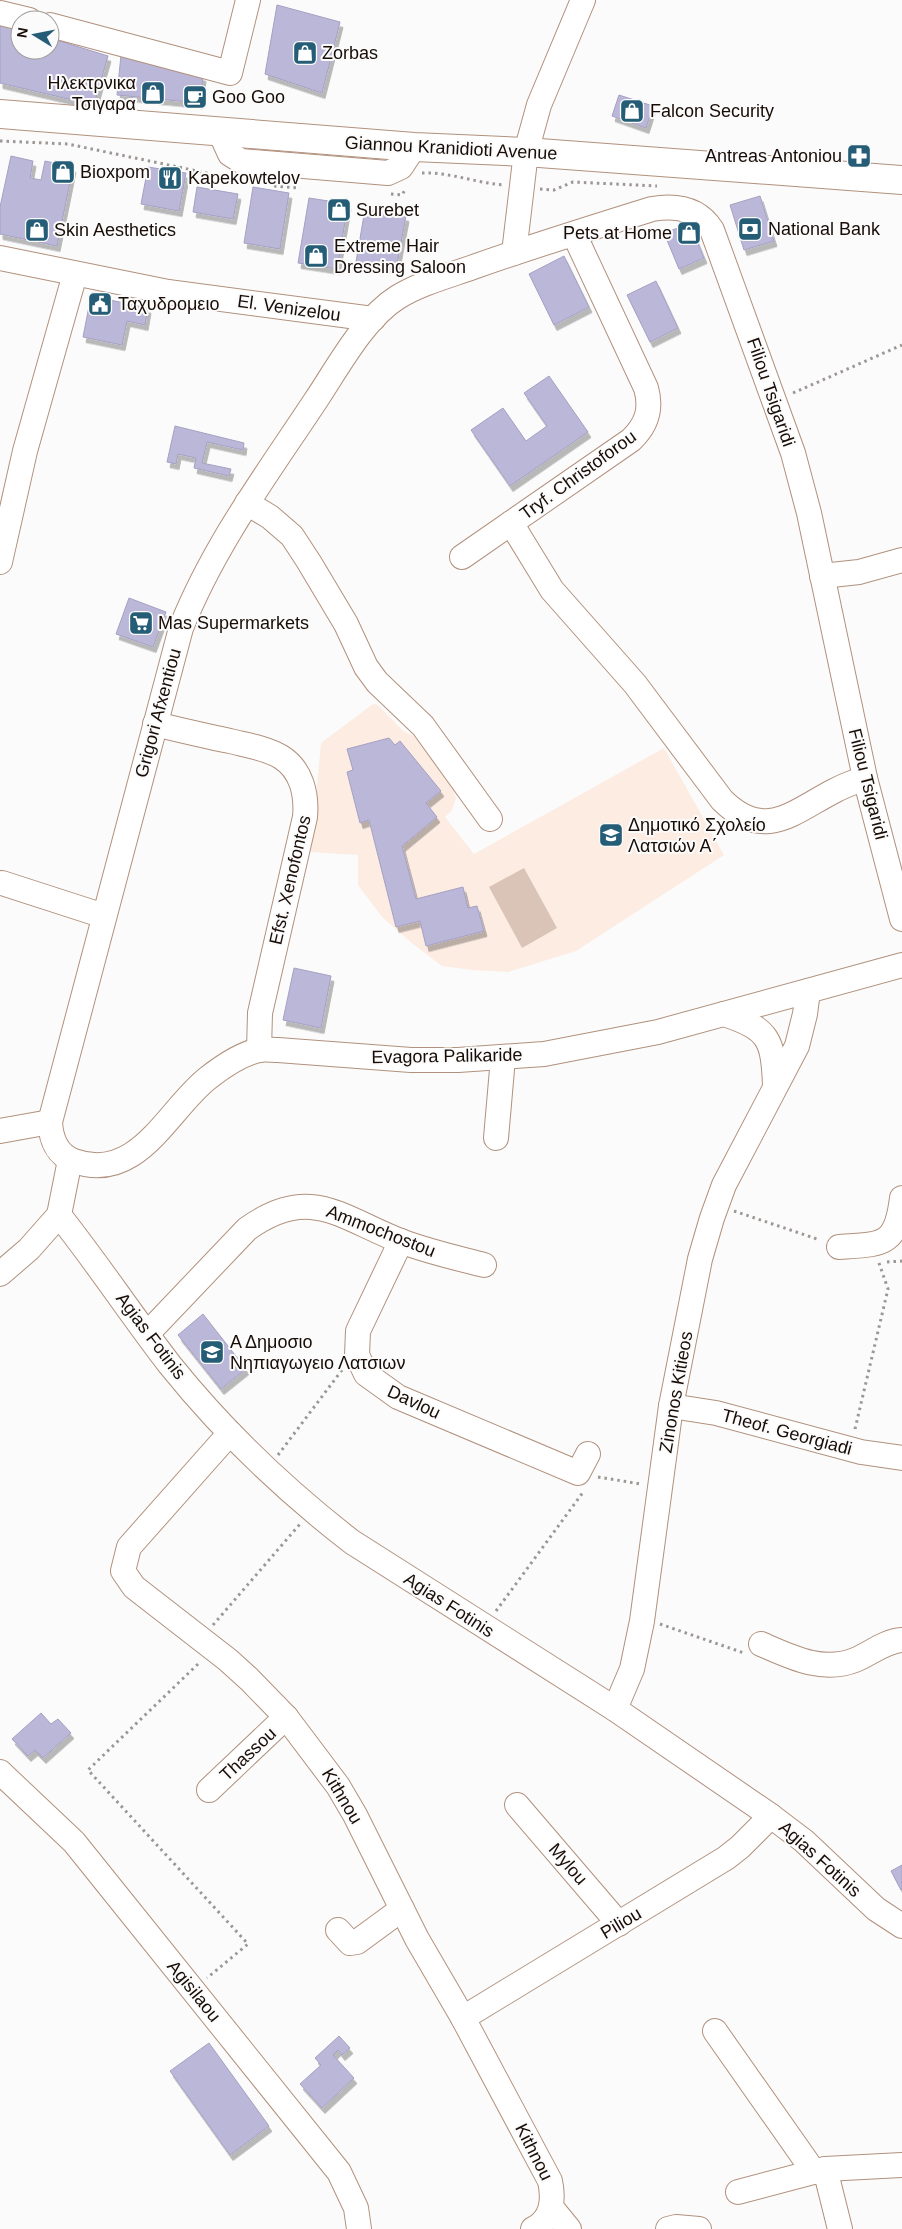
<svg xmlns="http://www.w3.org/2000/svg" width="902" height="2229" font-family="Arial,sans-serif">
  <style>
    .built { fill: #fdece2 }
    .green { fill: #d9c4b7 }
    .building { fill: #bbb7d9; stroke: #a5a0c2; filter: url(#shadow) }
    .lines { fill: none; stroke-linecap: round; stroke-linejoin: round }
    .minor-casing { stroke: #b1917d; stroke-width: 26 }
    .major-casing { stroke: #b1917d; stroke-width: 30 }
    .path { stroke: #9c9794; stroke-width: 3; stroke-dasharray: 2.5 4; stroke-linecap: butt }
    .minor { stroke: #fff; stroke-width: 24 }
    .major { stroke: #fff; stroke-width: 28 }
    .labels { text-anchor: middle; stroke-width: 4; stroke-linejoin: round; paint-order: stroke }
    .poi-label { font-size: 18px; fill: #180c06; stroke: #fbfbfb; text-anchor: start }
    .street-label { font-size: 18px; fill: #180c06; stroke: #fbfbfb }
  </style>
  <defs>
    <filter id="shadow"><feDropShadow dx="3" dy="5.5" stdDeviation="0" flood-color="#0004"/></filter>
  </defs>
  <rect width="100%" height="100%" fill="#fbfbfb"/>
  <polygon class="built" points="373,704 378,705 403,731 418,738 452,783 456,799 452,810 445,817 474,854 664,748 724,855 576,951 508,972 472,970 442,966 413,944 382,917 358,885 358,855 311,852 321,743"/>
  <polygon class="green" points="524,868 557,928 522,948 489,887"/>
  <g class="building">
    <polygon points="277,5 340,22 322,93 265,74"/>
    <polygon points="0,22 20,28 20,50 50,50 50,38 108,56 94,105 0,83"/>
    <polygon points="121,55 203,76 200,103 117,95"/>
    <polygon points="619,95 653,106 646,128 612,116"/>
    <polygon points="11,156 33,161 30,178 41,180 45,161 73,167 57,246 0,234 0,207"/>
    <polygon points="148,167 186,173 179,211 141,204"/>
    <polygon points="197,187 238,194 233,219 193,212"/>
    <polygon points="253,187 289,193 280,249 244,243"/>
    <polygon points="760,196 774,241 744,250 730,205"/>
    <polygon points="309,198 348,204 337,269 298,263"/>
    <polygon points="365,209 406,216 396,269 356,262"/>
    <polygon points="681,227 692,229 704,258 679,269 664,233"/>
    <polygon points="564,256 589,307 554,325 529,274"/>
    <polygon points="656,281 678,328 650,342 627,295"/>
    <polygon points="91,296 148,308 145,325 127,321 122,345 83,337"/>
    <polygon points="549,376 588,432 510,486 471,430 503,408 526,441 547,426 524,393"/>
    <polygon points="175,426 244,443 243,450 207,442 202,463 231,469 229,476 194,468 196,458 178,454 176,464 167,462"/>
    <polygon points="129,598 166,612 153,647 116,634"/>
    <polygon points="389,738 395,745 400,741 441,791 426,803 437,817 402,846 416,899 463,887 468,908 477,906 484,931 426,946 420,921 396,927 369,820 360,823 347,772 353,770 347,749"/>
    <polygon points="294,968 331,976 321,1028 283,1020"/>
    <polygon points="203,1314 246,1369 221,1389 178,1335"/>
    <polygon points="41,1713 51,1724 58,1719 71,1733 43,1758 35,1750 28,1756 12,1739"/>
    <polygon points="902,1865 902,1889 901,1890 891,1871"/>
    <polygon points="339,2036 350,2048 342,2055 338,2050 333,2055 354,2078 322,2108 300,2084 321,2065 315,2058"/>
    <polygon points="209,2043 269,2126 230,2155 170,2071"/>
  </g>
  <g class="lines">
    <defs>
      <g id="minor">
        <polyline points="0,13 29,20"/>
        <polyline points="50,25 230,73 248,0"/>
        <polyline points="220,132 230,154 241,161 388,173 401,167 414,147"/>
        <polyline points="514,253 526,152 539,105 583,0"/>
        <polyline points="0,258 168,292 373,319"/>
        <polyline points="247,503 270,517 292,536 309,562 346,624 366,667 377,682 423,726 490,819"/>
        <path d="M511 523 552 590 635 684 722 800C765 843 794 811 836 790 845 785 855 782 865 778"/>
        <path d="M462 557 631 440C647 425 652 409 646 388L574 234"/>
        <polyline points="0,562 25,451 75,274"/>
        <polyline points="822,576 859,572 902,560"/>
        <path d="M155 724C180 730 205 736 230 741 246 745 266 748 281 757 302 770 307 795 305 817L260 1013 259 1050"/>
        <polyline points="2,883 104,916"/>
        <path d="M902 919 865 778 809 513 793 453 712 230C698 208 676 205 652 209 594 227 536 245 479 265 452 275 423 282 398 297 364 318 338 367 316 400 267 474 214 545 181 628L50 1122C51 1139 57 1155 74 1161 138 1184 168 1109 208 1078 222 1067 241 1054 259 1050 265 1049 272 1050 278 1050L411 1060H458L544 1054 658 1032 902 965"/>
        <path d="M724 1014C769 1029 773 1039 775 1085"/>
        <polyline points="0,1131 50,1122"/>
        <polyline points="496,1138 503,1058"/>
        <path d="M59 1215C98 1264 132 1316 170 1365 223 1431 286 1491 352 1542L615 1709 771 1816 804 1841 876 1909 902 1926"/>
        <polyline points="401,1241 358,1331 357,1355 366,1374 398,1397 578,1473 588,1454"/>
        <path d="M839 1247C884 1244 896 1246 902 1198"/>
        <polyline points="0,1274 29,1249 59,1215 70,1160"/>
        <path d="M147 1334 247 1229C311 1183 342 1219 403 1242 430 1252 457 1258 484 1265"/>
        <polyline points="671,1406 716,1413 861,1452 902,1458"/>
        <path d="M230 1433 129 1547 123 1571 134 1587 228 1660 249 1679 286 1717 338 1786 355 1815 417 1939 463 2018 550 2181C554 2199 552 2220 533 2229"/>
        <path d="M761 1644C791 1657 822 1673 855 1660 870 1654 885 1641 902 1640"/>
        <polyline points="615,1709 632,1669 642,1621 671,1406 700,1259 712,1218 724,1185 797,1046 805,1014 808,991"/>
        <polyline points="0,1772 74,1842 339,2172 356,2208 359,2229"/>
        <polyline points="209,1790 286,1717"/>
        <polyline points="517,1805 619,1924"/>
        <polyline points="338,1930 350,1943 357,1942 402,1909"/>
        <polyline points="463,2018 726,1858 740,1847 771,1816"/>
        <polyline points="715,2031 814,2172"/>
        <polyline points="825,2169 840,2229"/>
        <polyline points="738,2192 825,2169 902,2165"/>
        <polyline points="551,2207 569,2229"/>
        <polyline points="668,2229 676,2227 699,2229"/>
      </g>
      <polyline id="major" points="0,114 414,147 526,152 902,180"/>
    </defs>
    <use href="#minor" class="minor-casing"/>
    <use href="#major" class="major-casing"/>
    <g class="path">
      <polyline points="0,141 68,144 226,177"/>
      <path d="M422 173C450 172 476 183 504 185"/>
      <polyline points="274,186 300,188"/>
      <polyline points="540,189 554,190 573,182 657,186"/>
      <polyline points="391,194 402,195 406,188"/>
      <polyline points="793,393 902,345"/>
      <polyline points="734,1211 820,1240"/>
      <polyline points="887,1262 902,1261"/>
      <polyline points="855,1429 888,1289 879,1263"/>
      <polyline points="278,1455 342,1370"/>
      <polyline points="598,1477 641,1484"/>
      <polyline points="496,1611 584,1491"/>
      <polyline points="660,1624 744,1653"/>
      <polyline points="213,1625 300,1524"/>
      <polyline points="198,1664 88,1770 248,1944 207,1978"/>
    </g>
    <use href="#minor" class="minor"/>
    <use href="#major" class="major"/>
  </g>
  <defs>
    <symbol id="shop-square" viewBox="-11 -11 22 22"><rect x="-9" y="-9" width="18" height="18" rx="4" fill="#255d77" stroke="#fbfbfb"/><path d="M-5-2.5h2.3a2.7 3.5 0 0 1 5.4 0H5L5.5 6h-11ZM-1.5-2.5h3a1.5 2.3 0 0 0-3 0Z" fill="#fff"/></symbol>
    <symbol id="cafe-square" viewBox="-11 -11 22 22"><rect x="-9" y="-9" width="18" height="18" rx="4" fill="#255d77" stroke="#fbfbfb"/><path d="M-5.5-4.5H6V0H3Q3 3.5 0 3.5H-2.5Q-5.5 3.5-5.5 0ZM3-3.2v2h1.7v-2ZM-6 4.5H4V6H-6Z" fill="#fff"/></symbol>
    <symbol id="pharmacy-square" viewBox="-11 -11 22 22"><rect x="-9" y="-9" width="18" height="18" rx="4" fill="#255d77" stroke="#fbfbfb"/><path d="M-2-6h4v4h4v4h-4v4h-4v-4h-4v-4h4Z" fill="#fff"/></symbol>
    <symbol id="restaurant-square" viewBox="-11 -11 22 22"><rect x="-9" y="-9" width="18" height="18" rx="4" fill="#255d77" stroke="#fbfbfb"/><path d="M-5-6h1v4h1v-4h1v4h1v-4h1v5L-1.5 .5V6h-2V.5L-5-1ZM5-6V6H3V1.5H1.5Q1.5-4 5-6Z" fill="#fff"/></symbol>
    <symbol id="bank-square" viewBox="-11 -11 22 22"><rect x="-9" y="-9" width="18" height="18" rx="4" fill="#255d77" stroke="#fbfbfb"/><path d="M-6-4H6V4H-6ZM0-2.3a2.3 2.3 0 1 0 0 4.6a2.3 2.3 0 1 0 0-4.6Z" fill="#fff"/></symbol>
    <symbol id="civic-square" viewBox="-11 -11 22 22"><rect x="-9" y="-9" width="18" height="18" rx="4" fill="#255d77" stroke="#fbfbfb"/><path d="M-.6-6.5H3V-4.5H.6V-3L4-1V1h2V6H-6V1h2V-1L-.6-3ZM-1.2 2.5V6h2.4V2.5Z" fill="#fff"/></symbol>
    <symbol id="supermarket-square" viewBox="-11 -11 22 22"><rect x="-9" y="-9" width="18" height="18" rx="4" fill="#255d77" stroke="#fbfbfb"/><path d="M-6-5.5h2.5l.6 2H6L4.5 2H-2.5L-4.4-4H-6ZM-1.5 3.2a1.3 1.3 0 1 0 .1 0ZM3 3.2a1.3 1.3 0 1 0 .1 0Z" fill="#fff"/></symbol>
    <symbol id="school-square" viewBox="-11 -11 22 22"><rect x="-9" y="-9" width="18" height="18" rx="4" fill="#255d77" stroke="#fbfbfb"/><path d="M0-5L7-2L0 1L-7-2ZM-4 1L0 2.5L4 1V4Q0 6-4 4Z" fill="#fff"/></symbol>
  </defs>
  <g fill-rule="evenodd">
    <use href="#shop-square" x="291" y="39" width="28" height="28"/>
    <use href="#shop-square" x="139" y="79" width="28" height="28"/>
    <use href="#cafe-square" x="181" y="83" width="28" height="28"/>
    <use href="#shop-square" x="618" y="97" width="28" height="28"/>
    <use href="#pharmacy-square" x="845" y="142" width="28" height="28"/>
    <use href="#shop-square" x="49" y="158" width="28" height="28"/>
    <use href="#restaurant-square" x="156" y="164" width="28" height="28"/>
    <use href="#shop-square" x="325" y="196" width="28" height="28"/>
    <use href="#bank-square" x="736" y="215" width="28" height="28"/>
    <use href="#shop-square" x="23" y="216" width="28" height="28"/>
    <use href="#shop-square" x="675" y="219" width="28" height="28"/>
    <use href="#shop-square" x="302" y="242" width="28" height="28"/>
    <use href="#civic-square" x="86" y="290" width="28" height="28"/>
    <use href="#supermarket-square" x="127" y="609" width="28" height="28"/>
    <use href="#school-square" x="597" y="821" width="28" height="28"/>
    <use href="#school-square" x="198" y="1338" width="28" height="28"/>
  </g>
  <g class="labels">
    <g class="poi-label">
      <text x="322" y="59">Zorbas</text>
      <text x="136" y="89" text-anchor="end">Ηλεκτρνικα<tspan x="136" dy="21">Τσιγαρα</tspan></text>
      <text x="212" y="103">Goo Goo</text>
      <text x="650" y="117">Falcon Security</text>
      <text x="842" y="162" text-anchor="end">Antreas Antoniou</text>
      <text x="80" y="178">Bioxpom</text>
      <text x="188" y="184">Kapekowtelov</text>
      <text x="356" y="216">Surebet</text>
      <text x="768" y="235">National Bank</text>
      <text x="54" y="236">Skin Aesthetics</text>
      <text x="672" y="239" text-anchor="end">Pets at Home</text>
      <text x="334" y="252">Extreme Hair<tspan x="334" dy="21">Dressing Saloon</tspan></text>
      <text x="118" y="310">Ταχυδρομειο</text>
      <text x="158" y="629">Mas Supermarkets</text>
      <text x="628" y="831">Δημοτικό Σχολείο<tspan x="628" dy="21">Λατσιών Α΄</tspan></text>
      <text x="230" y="1348">Α Δημοσιο<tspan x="230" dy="21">Νηπιαγωγειο Λατσιων</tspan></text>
    </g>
    <g class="street-label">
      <text transform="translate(451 148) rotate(3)" y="6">Giannou Kranidioti Avenue</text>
      <text transform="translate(289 308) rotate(8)" y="6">El. Venizelou</text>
      <text transform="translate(771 392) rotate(71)" y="6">Filiou Tsigaridi</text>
      <text transform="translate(578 475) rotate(-36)" y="6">Tryf. Christoforou</text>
      <text transform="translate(158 713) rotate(-75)" y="6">Grigori Afxentiou</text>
      <text transform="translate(868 784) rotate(76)" y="6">Filiou Tsigaridi</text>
      <text transform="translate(290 880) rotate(-77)" y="6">Efst. Xenofontos</text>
      <text transform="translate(447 1056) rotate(-1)" y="6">Evagora Palikaride</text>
      <text transform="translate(381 1231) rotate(21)" y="6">Ammochostou</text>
      <text transform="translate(151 1336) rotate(53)" y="6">Agias Fotinis</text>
      <text transform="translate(676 1392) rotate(-80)" y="6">Zinonos Kitieos</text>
      <text transform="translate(414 1402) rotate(25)" y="6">Davlou</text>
      <text transform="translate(787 1432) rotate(15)" y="6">Theof. Georgiadi</text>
      <text transform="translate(449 1605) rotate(33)" y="6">Agias Fotinis</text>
      <text transform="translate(248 1754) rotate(-43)" y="6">Thassou</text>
      <text transform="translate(342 1796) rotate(59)" y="6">Kithnou</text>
      <text transform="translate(820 1859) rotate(42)" y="6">Agias Fotinis</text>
      <text transform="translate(568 1864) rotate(49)" y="6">Mylou</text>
      <text transform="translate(621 1923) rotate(-31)" y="6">Piliou</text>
      <text transform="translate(194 1991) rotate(51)" y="6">Agisilaou</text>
      <text transform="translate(534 2152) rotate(63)" y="6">Kithnou</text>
    </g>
  </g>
  <g transform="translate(35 35) rotate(280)"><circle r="24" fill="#fbfbfb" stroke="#a09b99"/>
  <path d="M0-4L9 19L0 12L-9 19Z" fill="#255d77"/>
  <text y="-8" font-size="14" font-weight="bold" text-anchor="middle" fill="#180c06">N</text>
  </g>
</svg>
